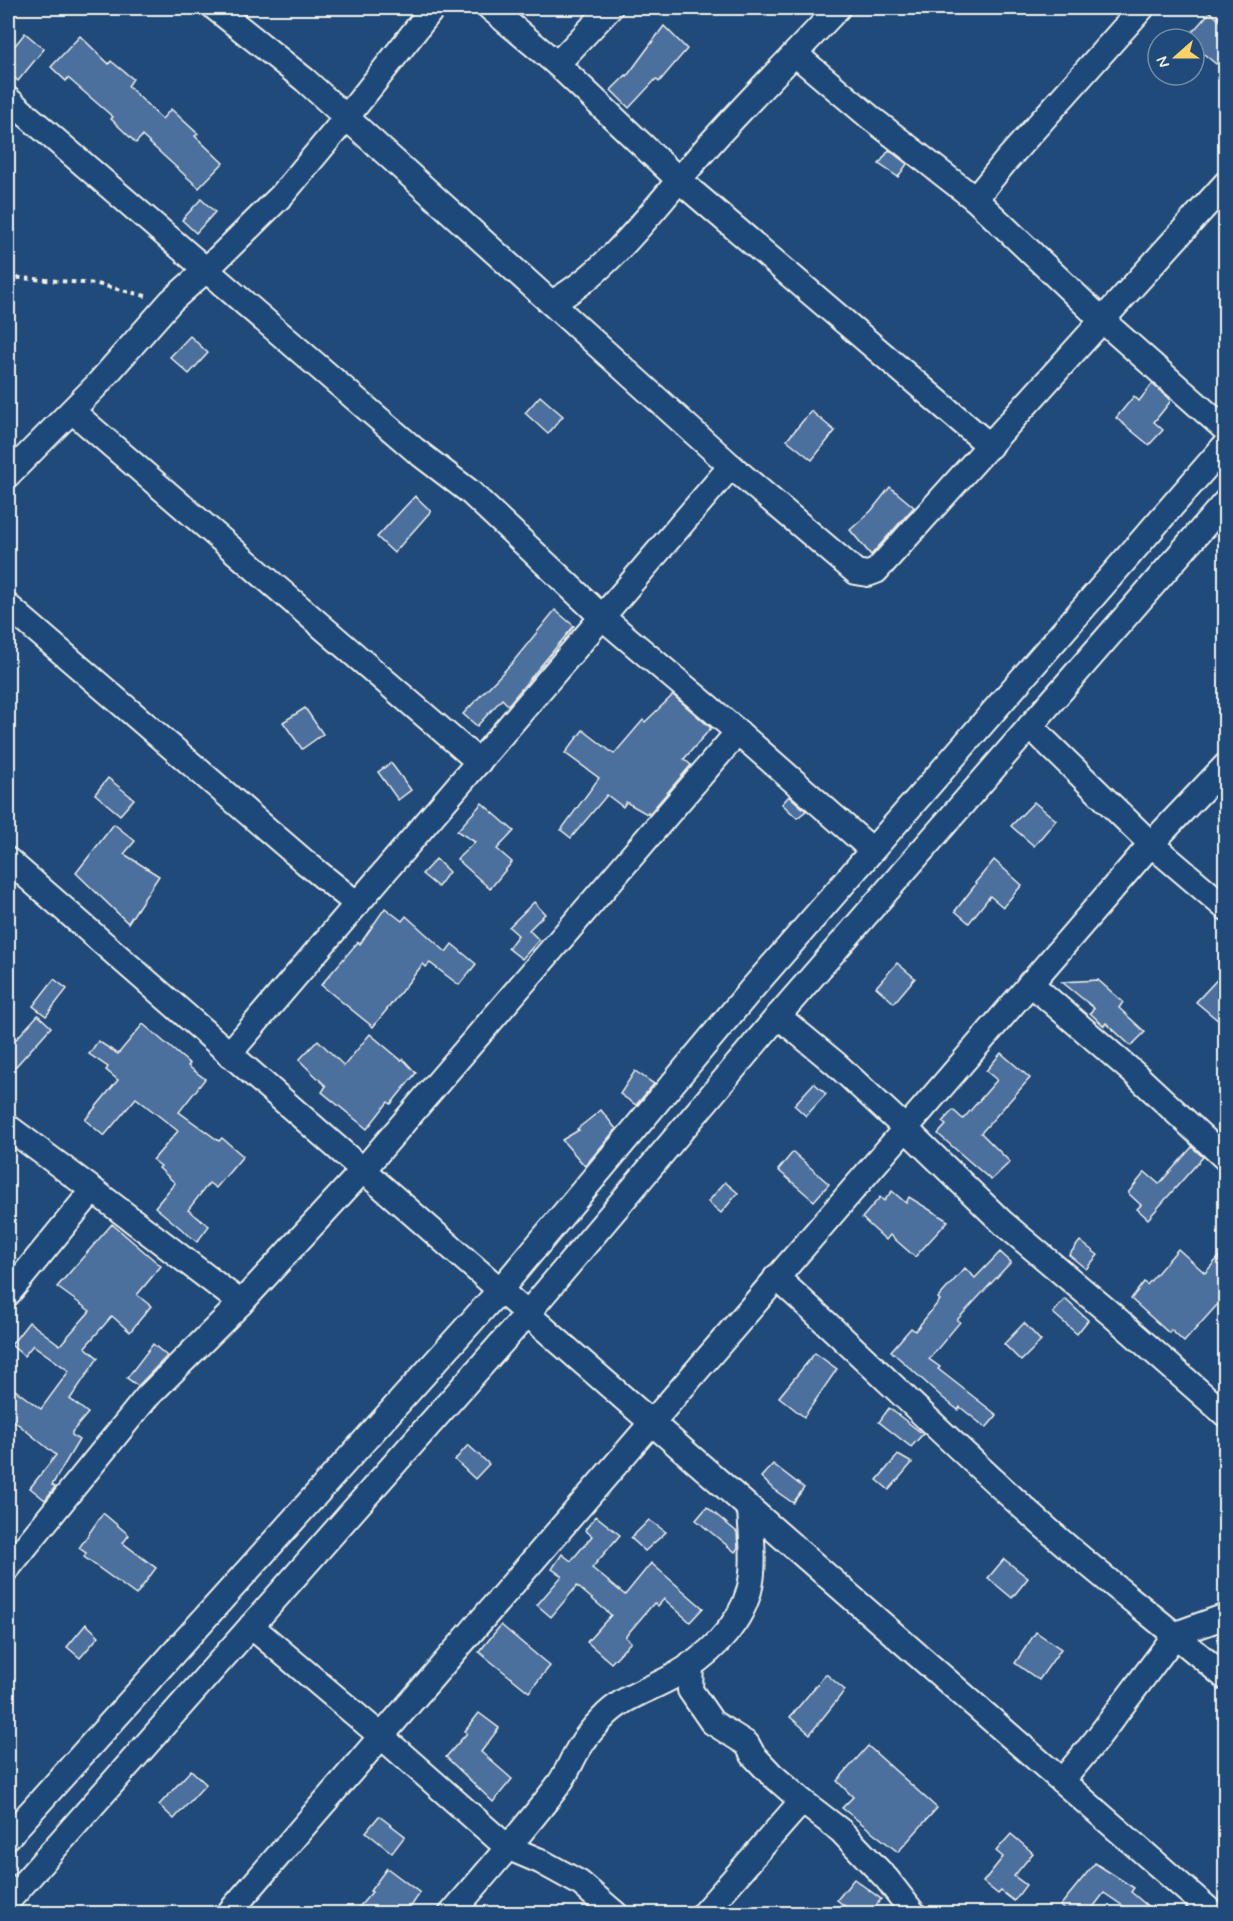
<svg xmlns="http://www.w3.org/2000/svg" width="1233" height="1921" font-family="Mynerve,sans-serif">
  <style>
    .building { fill: #4b6f9e; stroke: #f4f1e8; stroke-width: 1.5 }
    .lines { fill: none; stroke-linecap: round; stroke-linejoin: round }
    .minor-casing { stroke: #f4f1e8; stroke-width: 28 }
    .path { stroke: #f4f1e8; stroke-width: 4; stroke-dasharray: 4.5 4.5; stroke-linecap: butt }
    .minor { stroke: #1f4a7a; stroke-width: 24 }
  </style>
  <rect width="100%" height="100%" fill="#1f4a7a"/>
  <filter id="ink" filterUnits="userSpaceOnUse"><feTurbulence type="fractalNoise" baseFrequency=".0167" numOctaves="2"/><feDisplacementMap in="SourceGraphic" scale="12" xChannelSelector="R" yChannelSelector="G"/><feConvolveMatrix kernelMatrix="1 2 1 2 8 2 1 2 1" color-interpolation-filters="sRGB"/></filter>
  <g filter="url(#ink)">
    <g class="building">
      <polygon points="1210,12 1226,26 1226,51 1216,64 1194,46 1194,39 1186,39"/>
      <polygon points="664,26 687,49 659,82 656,79 629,108 611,90 626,75 627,76"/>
      <polygon points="25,33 44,49 18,81 8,72 8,54"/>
      <polygon points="80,36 109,64 111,61 133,79 128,86 162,119 171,109 198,134 195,136 223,163 199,188 142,136 136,143 111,119 113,117 68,78 66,81 51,67"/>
      <polygon points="889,150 907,164 898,177 879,164"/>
      <polygon points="201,199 215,212 196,233 182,220"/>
      <polygon points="190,336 208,353 189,374 170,357"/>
      <polygon points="1152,384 1169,398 1170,402 1154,422 1163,430 1149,445 1116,418 1134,396 1139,401"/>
      <polygon points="540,396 563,416 548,434 525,413"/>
      <polygon points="811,411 835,431 812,460 787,440"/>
      <polygon points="890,487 914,507 871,555 850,530 871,511"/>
      <polygon points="415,496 431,511 394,553 377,537"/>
      <polygon points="555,610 574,626 508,705 502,699 477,726 463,714 512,663"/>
      <polygon points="673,695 711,728 684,759 691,765 649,814 648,812 647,814 626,802 623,807 607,795 571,838 561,830 599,778 565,753 583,730 614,754 643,720 645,722"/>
      <polygon points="305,708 323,734 302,749 283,722"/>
      <polygon points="391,763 411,790 398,800 378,772"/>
      <polygon points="108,778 134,799 120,815 95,794"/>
      <polygon points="789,796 806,811 797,818 782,804"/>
      <polygon points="1034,802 1056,820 1034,846 1011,826"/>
      <polygon points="482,803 514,831 497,849 512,862 490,889 457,859 475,842 457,831"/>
      <polygon points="114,824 135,841 124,854 159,876 128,923 76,873"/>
      <polygon points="436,859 449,872 438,887 422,874"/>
      <polygon points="994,860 1022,885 1003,907 990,896 969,923 955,911 976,884 975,883"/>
      <polygon points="534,902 545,914 529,930 539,940 522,959 508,948 518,935 509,927"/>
      <polygon points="385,908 402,921 406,916 446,952 452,944 476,964 459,985 430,963 426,967 423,964 373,1027 321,985 358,942 360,944"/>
      <polygon points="897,963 915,978 894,1003 876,987"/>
      <polygon points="1226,970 1226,1027 1196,1002"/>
      <polygon points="54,979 67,989 46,1016 33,1006"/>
      <polygon points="1098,980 1123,1002 1119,1008 1145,1032 1131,1046 1106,1023 1104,1026 1090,1013 1094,1008 1062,982"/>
      <polygon points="38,1015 51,1027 8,1075 8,1048"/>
      <polygon points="143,1024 190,1064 188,1066 205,1079 179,1112 219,1141 222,1138 243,1156 216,1188 209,1183 188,1210 209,1226 197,1242 155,1207 175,1183 159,1168 161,1166 153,1160 178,1131 136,1098 104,1136 85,1120 118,1080 106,1070 108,1067 89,1054 98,1041 118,1054"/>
      <polygon points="370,1034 401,1060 403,1059 416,1073 391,1104 388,1102 367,1129 322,1092 326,1086 299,1060 318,1040 344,1066"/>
      <polygon points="1001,1053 1030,1078 981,1133 1010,1162 991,1180 938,1134 946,1125 942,1122 953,1110 963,1119 997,1080 986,1071"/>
      <polygon points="635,1071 654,1084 636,1105 620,1094"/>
      <polygon points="814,1083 826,1094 806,1116 794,1105"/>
      <polygon points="601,1110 616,1129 585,1166 562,1140 579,1130 577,1129"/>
      <polygon points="1192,1147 1203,1157 1148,1219 1137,1209 1141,1205 1128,1193 1145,1172 1159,1184"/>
      <polygon points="793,1152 829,1184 814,1201 778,1170"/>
      <polygon points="725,1182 738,1193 721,1213 708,1202"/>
      <polygon points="892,1191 906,1203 909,1197 948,1221 915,1257 890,1235 886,1240 862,1218 880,1197 884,1201"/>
      <polygon points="112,1224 161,1266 137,1295 151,1306 130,1332 112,1316 85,1347 98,1358 70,1399 88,1413 72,1432 72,1435 79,1440 52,1485 55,1487 45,1500 30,1488 56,1455 8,1416 8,1399 15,1390 41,1409 69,1371 33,1345 24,1356 11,1345 29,1322 60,1345 90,1311 57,1287"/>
      <polygon points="1080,1241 1098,1255 1086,1269 1069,1255"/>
      <polygon points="1178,1249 1205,1273 1226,1249 1226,1295 1184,1342 1171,1330 1169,1333 1131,1299 1144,1282 1147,1285"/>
      <polygon points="1000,1252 1011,1262 957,1320 960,1322 929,1359 940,1367 938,1369 997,1415 986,1428 960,1407 958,1410 943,1398 891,1351 911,1328 915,1331 940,1300 938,1298 965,1268 975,1278"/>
      <polygon points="1065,1299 1088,1320 1077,1334 1053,1313"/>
      <polygon points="1024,1323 1041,1341 1021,1361 1004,1344"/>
      <polygon points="153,1344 167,1356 138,1386 127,1378"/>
      <polygon points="815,1353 837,1369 804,1417 779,1397"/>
      <polygon points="889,1408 923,1434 911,1447 879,1422"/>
      <polygon points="468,1445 489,1464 475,1479 455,1460"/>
      <polygon points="898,1455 912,1463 889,1490 877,1480"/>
      <polygon points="773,1464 804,1488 793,1503 773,1489 761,1477"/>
      <polygon points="707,1507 737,1532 738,1548 735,1552 696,1520"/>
      <polygon points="103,1513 129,1535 123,1543 156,1568 136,1595 84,1557 86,1553 79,1548"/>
      <polygon points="596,1516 620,1535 592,1568 625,1595 651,1563 703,1608 690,1622 664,1599 658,1606 654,1603 625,1637 631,1642 611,1663 587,1642 611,1615 577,1586 551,1617 537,1605 562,1576 552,1569 562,1554 571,1561 592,1536 585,1530"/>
      <polygon points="649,1520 666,1532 645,1551 631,1538"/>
      <polygon points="1004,1559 1028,1578 1012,1598 988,1578"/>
      <polygon points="86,1624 99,1636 80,1658 67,1647"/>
      <polygon points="501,1625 550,1666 529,1692 479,1652"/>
      <polygon points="1036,1632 1061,1649 1039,1680 1015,1663"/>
      <polygon points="826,1674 845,1690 810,1734 790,1717"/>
      <polygon points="479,1713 499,1728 481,1752 512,1779 493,1802 446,1757 467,1733 465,1731"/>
      <polygon points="868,1746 937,1808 898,1852 842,1808 853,1797 837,1781"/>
      <polygon points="191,1770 206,1784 174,1819 159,1805"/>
      <polygon points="379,1816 405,1836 392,1853 366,1832"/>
      <polygon points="1011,1834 1033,1853 1014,1876 1026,1885 1014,1901 1001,1891 998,1894 983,1882 1003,1857 996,1851"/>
      <polygon points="1095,1863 1134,1888 1131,1892 1157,1914 1135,1914 1104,1893 1088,1914 1069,1914 1060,1906"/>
      <polygon points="387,1868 420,1893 406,1914 353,1914 372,1892 370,1891"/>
      <polygon points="854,1879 881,1899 870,1914 855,1914 837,1900"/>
    </g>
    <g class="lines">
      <defs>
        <g id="minor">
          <polyline points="215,8 305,80 731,466 856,572 868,574 876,571 1226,183"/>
          <polyline points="490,8 557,64 680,181 990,446"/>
          <polyline points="795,54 871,118 975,199 1103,321 1226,430"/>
          <polyline points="557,64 610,8"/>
          <polyline points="8,99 415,450 470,492 602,617 738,732 872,850"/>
          <polyline points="975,199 1005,162 1142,8"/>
          <path d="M551 303C613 270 662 197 709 145 751 98 795 54 838 8"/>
          <polyline points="72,411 479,762"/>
          <polyline points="8,475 96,386 171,301 207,269 282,195 346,118 433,8"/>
          <polyline points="8,606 305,862 357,904"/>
          <polyline points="1030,726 1151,844 1226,908"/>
          <polyline points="8,860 1214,1914"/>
          <polyline points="1030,983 1135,1074 1226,1159"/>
          <polyline points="778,1016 836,1064 905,1128 1003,1223 1111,1314 1226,1415"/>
          <polyline points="229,1054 731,466"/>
          <polyline points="8,1127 93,1190 241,1303"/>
          <path d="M776 1277C871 1362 959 1452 1054 1535 1110 1584 1170 1629 1226 1678"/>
          <polyline points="8,1294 93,1190"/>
          <polyline points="8,1568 146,1398 241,1303 363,1170 738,732"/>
          <polyline points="251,1626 381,1736 507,1847 540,1861 580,1883 616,1914"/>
          <polyline points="691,1664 690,1690 712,1722 747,1744 753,1755 771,1774 802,1801 841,1831 887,1879 914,1914"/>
          <polyline points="1062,1781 1096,1740 1176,1634 1226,1616"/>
          <polyline points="8,1837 500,1290 750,991 1226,444"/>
          <polyline points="8,1901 527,1314 778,1016 1226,501"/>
          <polyline points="228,1914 1151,844 1226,765"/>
          <path d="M451 1914C488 1871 525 1829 559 1784 567 1773 572 1759 579 1748 585 1738 594 1727 602 1719 622 1697 647 1691 672 1677 705 1659 739 1628 749 1591 756 1565 751 1534 750 1508"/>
          <polyline points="703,1914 802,1801"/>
        </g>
      </defs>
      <use href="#minor" class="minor-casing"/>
      <polyline class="path" points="8,277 97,284 146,296"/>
      <use href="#minor" class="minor"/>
    </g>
  </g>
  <rect width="1233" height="1921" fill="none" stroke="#1f4a7a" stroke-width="30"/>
  <rect x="15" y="15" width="1203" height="1891" fill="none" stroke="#f4f1e8" stroke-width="2" filter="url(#ink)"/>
  <g transform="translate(1176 57) rotate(249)"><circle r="28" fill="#1f4a7a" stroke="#748da6" stroke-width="1.5"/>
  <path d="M0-4.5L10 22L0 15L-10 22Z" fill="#ffd166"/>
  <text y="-9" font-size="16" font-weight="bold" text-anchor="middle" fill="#f4f1e8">N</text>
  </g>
</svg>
